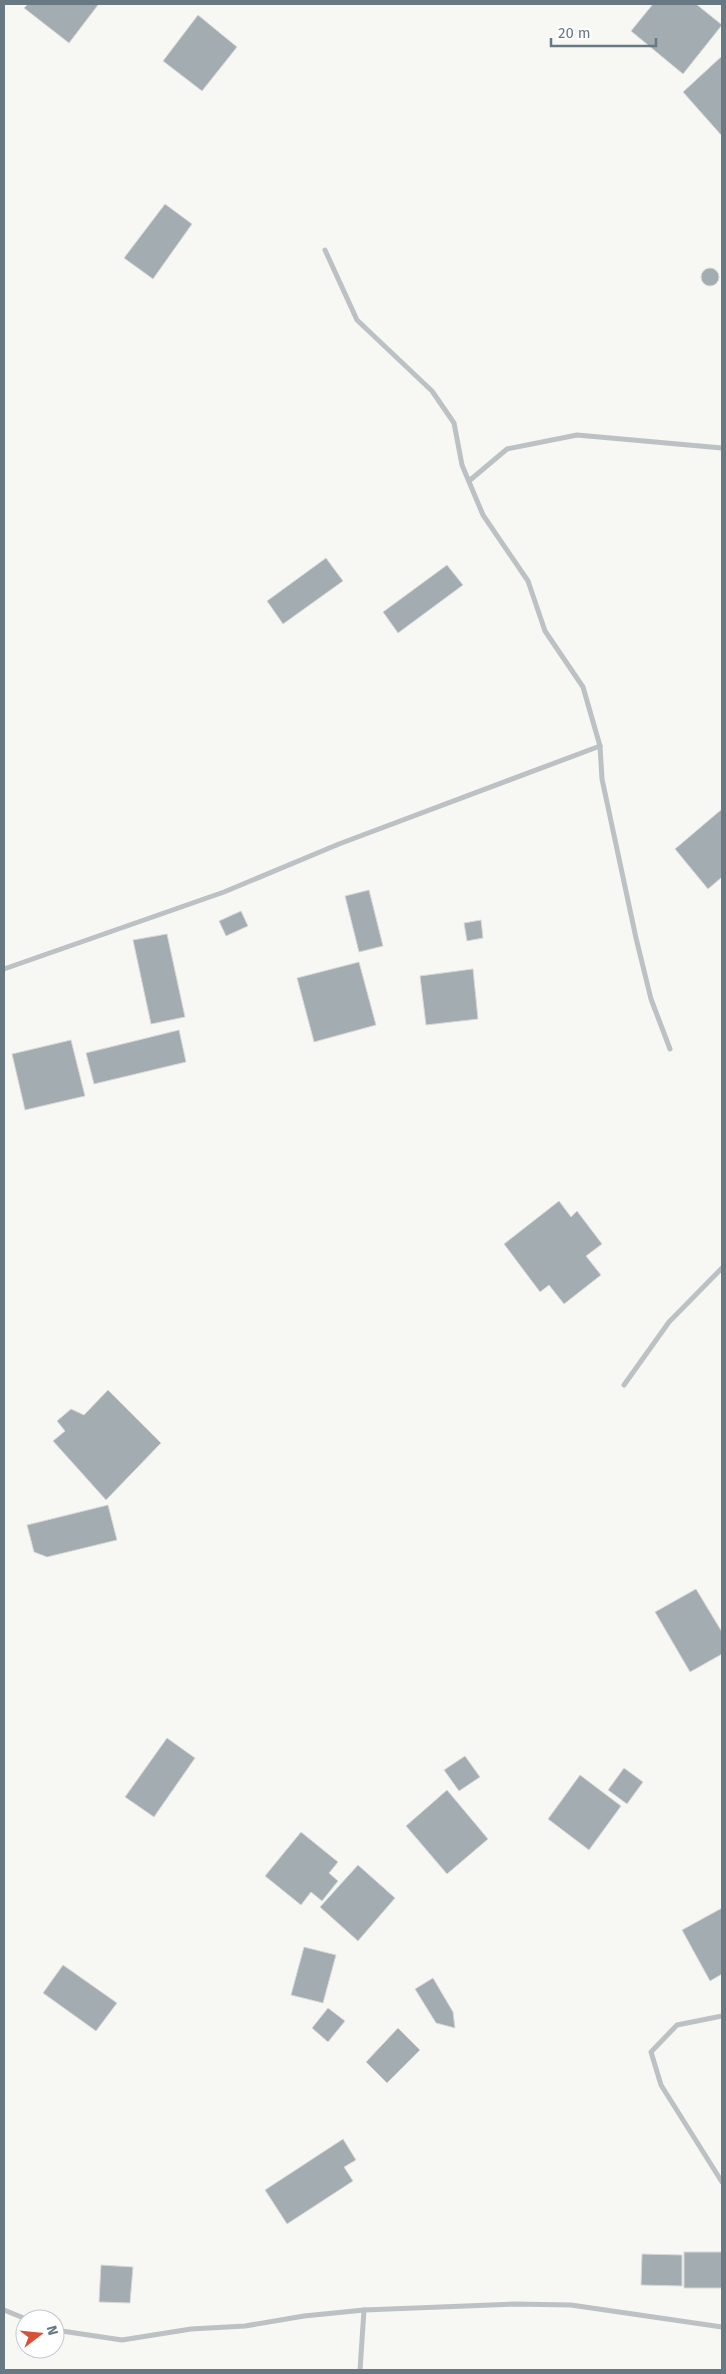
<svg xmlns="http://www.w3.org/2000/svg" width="726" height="2374" font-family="'Fira Sans',sans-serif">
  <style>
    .building { fill: #a3acb1; stroke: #d8d8d7 }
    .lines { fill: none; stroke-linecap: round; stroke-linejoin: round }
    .minor { stroke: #bcc1c4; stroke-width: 5 }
  </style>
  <rect width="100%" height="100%" fill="#f7f7f4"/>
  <g class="building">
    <polygon points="28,4 97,4 98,5 69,43 24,8"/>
    <polygon points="653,4 696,4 722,25 683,74 631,31"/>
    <polygon points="198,15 237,47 202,91 163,61"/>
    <polygon points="722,56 722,136 683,92"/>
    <polygon points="165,204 192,224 153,279 124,258"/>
    <circle cx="710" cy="277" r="9"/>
    <polygon points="326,558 343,581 283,624 267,601"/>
    <polygon points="447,565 463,585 398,633 383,612"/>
    <polygon points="722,809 722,877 708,889 675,849"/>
    <polygon points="369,890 383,946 359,952 345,896"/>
    <polygon points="241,911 248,926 226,936 219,921"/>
    <polygon points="481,920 483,938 467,941 464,923"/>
    <polygon points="167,934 185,1017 151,1024 133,940"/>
    <polygon points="359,962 376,1025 314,1042 297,978"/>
    <polygon points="473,969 478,1019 426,1025 420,976"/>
    <polygon points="179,1030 186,1062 94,1084 86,1053"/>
    <polygon points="71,1040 85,1096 25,1110 12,1054"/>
    <polygon points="559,1201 571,1217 577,1211 602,1244 586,1256 601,1275 564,1304 549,1285 540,1292 504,1244"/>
    <polygon points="108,1390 161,1443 106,1500 53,1441 65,1431 57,1421 71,1409 84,1415"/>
    <polygon points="108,1505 117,1540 47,1557 34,1552 27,1525"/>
    <polygon points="696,1589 722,1632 722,1654 690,1672 655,1612"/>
    <polygon points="167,1738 195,1758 154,1817 125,1797"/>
    <polygon points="465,1756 480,1777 459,1791 444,1770"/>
    <polygon points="624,1768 643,1782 627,1804 608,1790"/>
    <polygon points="580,1775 621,1806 589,1850 548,1819"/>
    <polygon points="447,1790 488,1839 447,1874 406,1826"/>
    <polygon points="301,1832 338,1862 329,1873 338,1881 322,1901 311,1892 301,1905 265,1876"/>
    <polygon points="358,1865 395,1898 358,1941 320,1907"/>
    <polygon points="722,1908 722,1974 710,1981 682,1930"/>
    <polygon points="304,1947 336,1955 323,2003 291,1995"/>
    <polygon points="63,1965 117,2003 96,2031 43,1993"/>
    <polygon points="433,1978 453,2012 455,2028 436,2023 415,1989"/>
    <polygon points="328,2008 345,2021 328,2042 312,2028"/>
    <polygon points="398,2028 420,2050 387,2083 366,2062"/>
    <polygon points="343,2139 356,2160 344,2167 353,2181 287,2224 265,2190"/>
    <rect x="684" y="2252" width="38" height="36"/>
    <polygon points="642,2254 682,2255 682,2286 641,2285"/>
    <polygon points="101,2265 133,2267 130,2303 99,2302"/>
  </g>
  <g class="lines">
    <g class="minor">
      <polyline points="325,250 357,320 432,391 454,423 462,465 483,515 528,581 545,631 583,687 600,746 602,779 636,938 651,999 670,1049"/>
      <polyline points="469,481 507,449 577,435 722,448"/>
      <polyline points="4,969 224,892 339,844 600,746"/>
      <polyline points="624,1385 669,1322 722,1268"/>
      <polyline points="722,2016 677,2025 651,2052 661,2085 722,2182"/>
      <polyline points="4,2310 26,2319"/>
      <polyline points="55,2330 122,2340 191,2329 245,2326 304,2316 364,2310 514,2304 571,2305 722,2327"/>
      <polyline points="360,2370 364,2310"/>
    </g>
  </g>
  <rect width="726" height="2374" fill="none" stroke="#687983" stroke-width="10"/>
  <g transform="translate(40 2334) rotate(74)"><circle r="24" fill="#ffffff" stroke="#c3c9cd"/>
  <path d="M0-4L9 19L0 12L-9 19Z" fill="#d65135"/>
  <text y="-8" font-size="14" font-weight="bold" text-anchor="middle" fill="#687983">N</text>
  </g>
  <path d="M551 38v8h105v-8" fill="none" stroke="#687983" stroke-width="2.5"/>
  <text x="558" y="38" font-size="15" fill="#687983" stroke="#ffffff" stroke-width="4" paint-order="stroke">20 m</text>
</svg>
